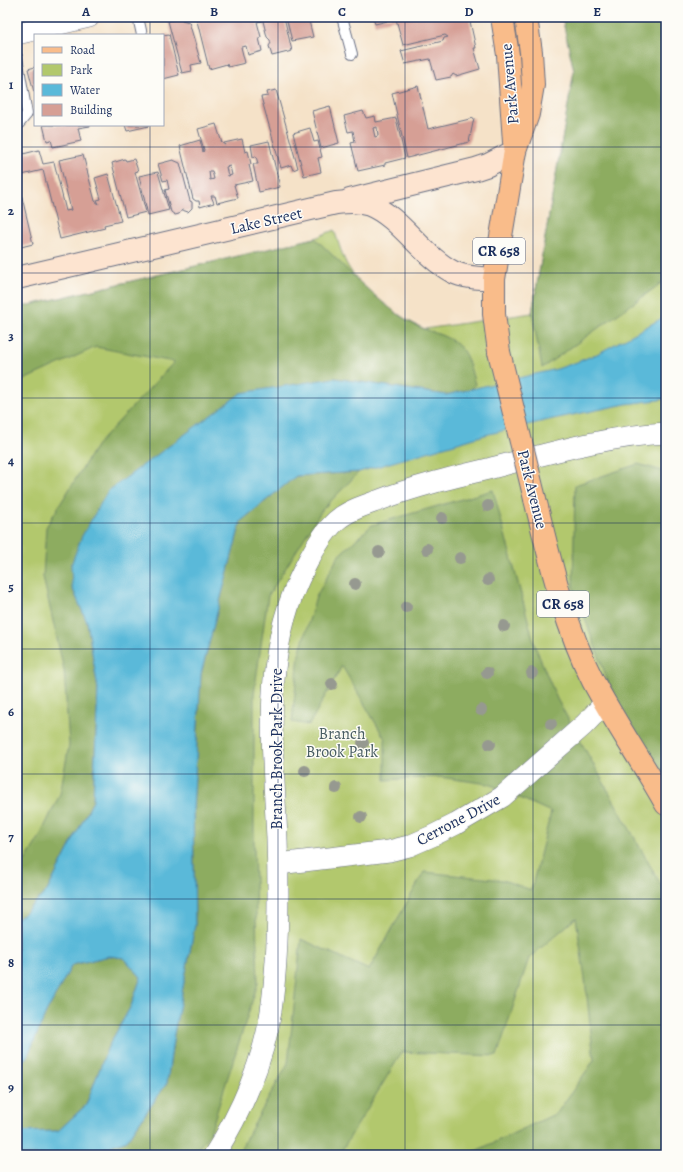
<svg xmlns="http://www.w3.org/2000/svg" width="683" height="1172" font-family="Alegreya,serif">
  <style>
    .green { fill: #b2c86d; stroke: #667c66 }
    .forest { fill: #8dac60; stroke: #546e5f }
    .water { fill: #5ab9d9; stroke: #3a749c }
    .building { fill: #d69f95; fill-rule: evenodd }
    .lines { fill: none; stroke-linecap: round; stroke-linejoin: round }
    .lane-casing { stroke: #676e83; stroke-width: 12 }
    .street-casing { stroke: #676e83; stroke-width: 22 }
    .secondary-casing { stroke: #676e83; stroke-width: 24 }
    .primary-casing { stroke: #676e83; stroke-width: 24 }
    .lane { stroke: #fff; stroke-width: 10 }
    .street { stroke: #fff; stroke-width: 21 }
    .secondary { stroke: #fde4d0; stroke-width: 22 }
    .primary { stroke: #f9bc8a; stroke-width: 22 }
    .primary-bridge-casing { stroke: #676e83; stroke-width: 24; stroke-linecap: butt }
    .primary-bridge { stroke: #f9bc8a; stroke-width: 22 }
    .tree { fill: #969990 }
    .grid { fill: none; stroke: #1b2f5e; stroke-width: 1; stroke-opacity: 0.55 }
    .labels { text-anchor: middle; stroke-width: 3; stroke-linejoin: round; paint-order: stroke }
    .shield { fill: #fdfcf7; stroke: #5f6c8c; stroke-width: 1 }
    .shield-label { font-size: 15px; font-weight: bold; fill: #1b2f5e }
    .street-label { font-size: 16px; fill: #1b2f5e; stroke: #fdfcf7 }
    .park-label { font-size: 16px; fill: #485d62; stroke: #fdfcf7 }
    .neatline { fill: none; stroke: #1b2f5e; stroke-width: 1.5 }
    .grid-label { font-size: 13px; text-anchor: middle; font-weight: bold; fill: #1b2f5e }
  </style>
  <rect width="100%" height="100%" fill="#fdfcf7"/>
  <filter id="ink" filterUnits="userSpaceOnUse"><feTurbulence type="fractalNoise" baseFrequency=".025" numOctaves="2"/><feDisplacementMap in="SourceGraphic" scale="8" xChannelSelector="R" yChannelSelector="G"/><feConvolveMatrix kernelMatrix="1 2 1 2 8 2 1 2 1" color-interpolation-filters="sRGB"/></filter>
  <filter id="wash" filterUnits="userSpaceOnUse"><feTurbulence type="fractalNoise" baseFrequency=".012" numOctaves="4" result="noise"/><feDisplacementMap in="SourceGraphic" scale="16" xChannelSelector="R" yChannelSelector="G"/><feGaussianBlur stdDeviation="0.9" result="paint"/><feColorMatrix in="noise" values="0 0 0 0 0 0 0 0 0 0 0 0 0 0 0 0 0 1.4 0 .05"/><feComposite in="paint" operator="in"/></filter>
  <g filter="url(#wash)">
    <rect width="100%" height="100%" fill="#f5e2c8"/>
    <path class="green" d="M562 17H666V1155H17V308L315 238 334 230C339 243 342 257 349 268 364 292 399 318 425 329L532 313 574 71Z"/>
    <g class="forest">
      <polygon points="562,17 666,17 666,280 542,368 532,313 574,71"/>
      <path d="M315 238C345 267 373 298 408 321 424 332 447 333 460 347 469 357 471 372 475 384L472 389 446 395 334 378 72 587 87 622 98 689 93 801 47 891 17 920V874L39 838 60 794 69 745 64 670 43 577 46 527 96 446 174 362 96 347 17 383V308Z"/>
      <polygon points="638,464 666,472 666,792 620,714 573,586 575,485"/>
      <polygon points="359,472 322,510 268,596 254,694 254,847 258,983 210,1133 193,1155 85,1155 127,1140 167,1083 174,1034 195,925 193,810 201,674 241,521 296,476"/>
      <polygon points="493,490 535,646 557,699 666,894 666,1155 467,1155 557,1113 594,1060 585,979 576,918 529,958 497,1056 402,1052 339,1155 237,1155 288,1063 301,939 369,970 424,872 503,880 531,890 551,812 489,784 439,777 385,780 385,739 342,666 309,725 292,722 299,654 316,597 339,555 372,525"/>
      <polygon points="109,956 124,958 141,977 131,1006 108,1047 86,1105 58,1131 17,1132 17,1065 27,1057 46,1013 72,965"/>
    </g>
    <polygon class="water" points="666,316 666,399 626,404 553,419 485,435 359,472 296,476 241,521 201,674 193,810 195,925 174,1034 167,1083 127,1140 85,1155 17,1155 17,1132 58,1131 86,1105 108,1047 131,1006 141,977 124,958 109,956 72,965 46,1013 27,1057 17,1065 17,920 47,891 93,801 98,689 87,622 72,587 71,565 82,536 108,491 241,393 334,378 446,395 557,369 577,362 597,354"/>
    <g id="blocks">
      <g class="building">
        <polygon points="196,17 215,17 215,19 222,17 261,17 262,21 257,22 261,37 259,38 262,51 248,55 246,46 241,47 245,63 228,67 227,64 209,69"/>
        <polygon points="262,17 284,17 292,51 272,56 269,46 271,43 270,40 267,37"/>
        <polygon points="286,17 308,17 313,37 292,41"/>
        <polygon points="373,17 469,17 476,48 474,48 480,69 456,76 453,74 451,77 436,80 430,59 405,64 401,51 443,41 444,38 448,37 445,35 403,45 396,19 375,24"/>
        <polygon points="181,18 182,20 189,22 201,63 191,65 192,71 182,73 168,21"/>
        <polygon points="169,34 179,75 163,79 163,35"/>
        <polygon points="35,67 35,92 34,92 28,69"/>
        <polygon points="418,86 428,129 474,118 469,142 407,158 392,93"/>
        <polygon points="276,90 298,168 293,170 291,165 281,168 261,97 268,96 267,92"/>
        <polygon points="330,106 339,143 321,148 312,111"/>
        <path d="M363 111 366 118 375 116 376 122 396 118 405 158 385 163V165L358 171 351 143 355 142 353 131 348 132 344 116ZM377 127 378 136 375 137 373 128Z"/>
        <path d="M216 124 222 143 225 145 224 143 242 139 245 152 248 151 251 164 249 165 253 181 234 185 238 198 217 203 215 196H211L214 203 200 207 199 201H196L193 199 180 146 200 140 203 152 204 150 198 129ZM230 166 232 175 228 176 226 167ZM209 171H212L214 179 210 180Z"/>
        <polygon points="43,125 90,125 90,126 78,128 81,141 53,147 51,140 47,141"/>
        <polygon points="125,125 149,125 149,126 127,131"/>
        <polygon points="310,128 314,142 318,141 322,157 318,158 321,172 304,176 293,133"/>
        <polygon points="17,134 19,134 23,154 39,150 43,164 54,162 66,211 71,210 59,160 83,155 95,201 99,204 97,200 101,199 95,178 108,174 121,221 104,225 105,228 60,239 43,170 22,175 17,157"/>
        <polygon points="269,141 280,187 259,192 253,164 258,164 256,156 253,157 251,145"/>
        <polygon points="125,159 126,161 134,159 138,171 135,172 146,212 126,217 112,163"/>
        <polygon points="173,160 180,163 190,201 192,202 192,208 188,212 182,210 179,214 175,215 171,212 165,190 169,189 167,180 163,181 158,164"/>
        <polygon points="158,172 169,210 148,215 139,176"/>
        <polygon points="21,193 33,244 17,248 17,194"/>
      </g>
    </g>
  </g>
  <g filter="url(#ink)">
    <use href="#blocks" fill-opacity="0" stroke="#676e83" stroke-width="1"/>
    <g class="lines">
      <defs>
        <g id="lane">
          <polyline points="138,17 142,35"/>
          <polyline points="342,17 352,54"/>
          <polyline points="17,57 27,114 17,126"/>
        </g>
        <g id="street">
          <polyline points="17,34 89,17"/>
          <polyline points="278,864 389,851 409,846 432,836 456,824 502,797 584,725 605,703"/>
          <path d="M214 1155C241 1113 264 1060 271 1011 279 954 279 896 277 839 273 746 260 653 305 567 313 551 323 533 336 521 347 511 363 506 377 501 413 487 450 478 488 469 547 454 606 436 666 433"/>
        </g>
        <g id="secondary">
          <polyline points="350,200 476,169 488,165 515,151"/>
          <path d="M17 278 336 203C348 202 359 201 370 205 400 217 422 256 453 272 465 278 480 278 494 279"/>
        </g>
        <g id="primary">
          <polyline points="502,17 508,55 514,142"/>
          <polyline points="499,352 494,314 494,279 515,151 528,114 533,85 531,52 526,17"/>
          <path d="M535 499C550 560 564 624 593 681 615 723 643 763 666 804"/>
        </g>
      </defs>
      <use href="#lane" class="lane-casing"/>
      <use href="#street" class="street-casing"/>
      <use href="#secondary" class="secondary-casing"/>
      <use href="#primary" class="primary-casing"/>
      <use href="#lane" class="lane"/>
      <use href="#street" class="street"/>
      <use href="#secondary" class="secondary"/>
      <use href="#primary" class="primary"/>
      <defs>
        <polyline id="primary-bridge" points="499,352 535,499"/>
      </defs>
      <use href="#primary-bridge" class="primary-bridge-casing"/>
      <use href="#primary-bridge" class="primary-bridge"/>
    </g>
    <g class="tree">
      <circle cx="488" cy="506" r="6"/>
      <circle cx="442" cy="518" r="6"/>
      <circle cx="427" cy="549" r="6"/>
      <circle cx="379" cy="552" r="6"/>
      <circle cx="460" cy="558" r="6"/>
      <circle cx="488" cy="580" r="6"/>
      <circle cx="355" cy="584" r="6"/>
      <circle cx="406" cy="607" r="6"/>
      <circle cx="504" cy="626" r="6"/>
      <circle cx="487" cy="673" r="6"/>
      <circle cx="532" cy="673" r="6"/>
      <circle cx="332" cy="684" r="6"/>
      <circle cx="481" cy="710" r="6"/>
      <circle cx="551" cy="724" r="6"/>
      <circle cx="363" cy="743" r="6"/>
      <circle cx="490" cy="744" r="6"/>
      <circle cx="305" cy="771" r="6"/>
      <circle cx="336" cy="788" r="6"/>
      <circle cx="361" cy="817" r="6"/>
    </g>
  </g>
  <path class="grid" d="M150 17V35M278 17V1155M405 17V1155M533 17V1155M150 125V1155M17 147H666M17 273H666M17 398H666M17 523H666M17 649H666M17 774H666M17 899H666M17 1025H666"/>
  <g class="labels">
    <g class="shield">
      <rect x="473" y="238" width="52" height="26" rx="3"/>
      <rect x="537" y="591" width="52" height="26" rx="3"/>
    </g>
    <g class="shield-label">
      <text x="499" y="256">CR 658</text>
      <text x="563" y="609">CR 658</text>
    </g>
    <g class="street-label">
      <text transform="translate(509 84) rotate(-95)" y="6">Park Avenue</text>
      <text transform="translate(266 220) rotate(-13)" y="6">Lake Street</text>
      <text transform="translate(533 489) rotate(76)" y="6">Park Avenue</text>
      <text transform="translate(276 749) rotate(-90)" y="6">Branch Brook Park Drive</text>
      <text transform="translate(458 819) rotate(-28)" y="6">Cerrone Drive</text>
    </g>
    <g class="park-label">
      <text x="342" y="739">Branch<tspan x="342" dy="18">Brook Park</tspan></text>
    </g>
  </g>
  <rect width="683" height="1172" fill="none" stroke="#fdfcf7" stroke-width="44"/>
  <rect x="34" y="34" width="130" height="92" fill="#fdfcf7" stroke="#a3aaba"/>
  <rect x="42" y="47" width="20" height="6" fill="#f9bc8a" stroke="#a3aaba"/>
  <text x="70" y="54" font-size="12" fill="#1b2f5e">Road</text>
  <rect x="42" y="64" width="20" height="12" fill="#b2c86d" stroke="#a3aaba"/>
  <text x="70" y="74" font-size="12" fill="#1b2f5e">Park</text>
  <rect x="42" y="84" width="20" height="12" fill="#5ab9d9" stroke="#a3aaba"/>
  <text x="70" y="94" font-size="12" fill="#1b2f5e">Water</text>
  <rect x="42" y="104" width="20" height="12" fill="#d69f95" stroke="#a3aaba"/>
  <text x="70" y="114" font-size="12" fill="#1b2f5e">Building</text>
  <rect x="22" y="22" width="639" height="1128" class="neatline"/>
  <g class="grid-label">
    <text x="86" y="16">A</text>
    <text x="214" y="16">B</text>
    <text x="342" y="16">C</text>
    <text x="469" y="16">D</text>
    <text x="597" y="16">E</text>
    <text x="11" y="89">1</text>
    <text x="11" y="215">2</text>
    <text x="11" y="340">3</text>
    <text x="11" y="465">4</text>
    <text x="11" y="591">5</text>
    <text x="11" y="716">6</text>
    <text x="11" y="841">7</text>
    <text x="11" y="967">8</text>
    <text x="11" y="1092">9</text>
  </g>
</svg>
